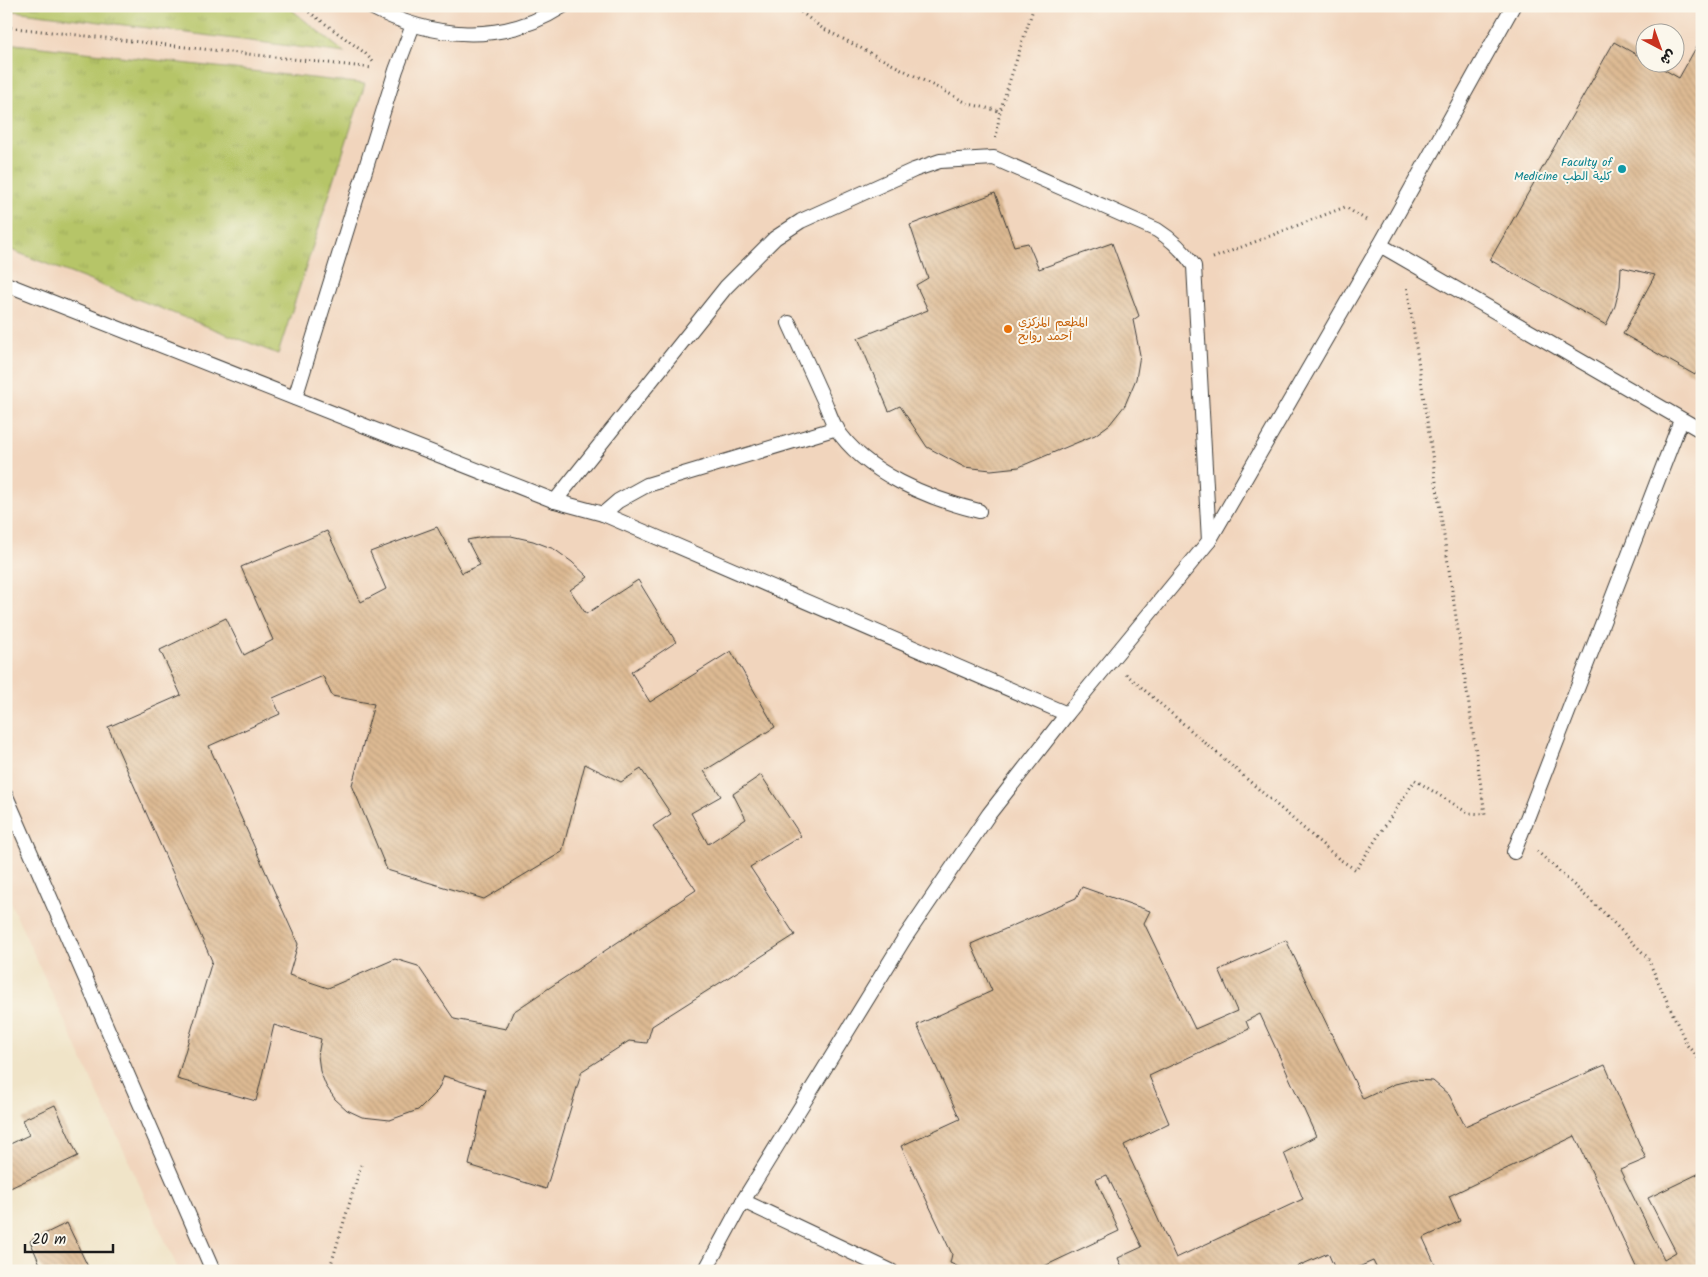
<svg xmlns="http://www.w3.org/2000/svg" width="1708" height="1277" font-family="Kalam,'Playpen Sans Arabic',sans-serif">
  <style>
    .built { fill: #f1d5bd; fill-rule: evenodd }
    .grass { fill: url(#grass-tufts); stroke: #697042 }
    .building { fill: url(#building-back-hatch); fill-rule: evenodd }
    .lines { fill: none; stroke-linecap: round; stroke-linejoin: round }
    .lane-casing { stroke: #3c3a36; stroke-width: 16 }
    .path { stroke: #3c3a36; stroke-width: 3; stroke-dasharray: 1 4; stroke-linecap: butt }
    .lane { stroke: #fff; stroke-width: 14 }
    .culture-dot { fill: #0f9aa8; stroke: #fbf7ec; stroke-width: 2 }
    .food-dot { fill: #e8710a; stroke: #fbf7ec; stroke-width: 2 }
    .labels { text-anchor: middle; stroke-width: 4; stroke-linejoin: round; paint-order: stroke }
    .culture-label { font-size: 12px; fill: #0d838f; stroke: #fbf7ec; text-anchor: end }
    .food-label { font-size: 12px; fill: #c56008; stroke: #fbf7ec; text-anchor: start }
  </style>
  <defs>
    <pattern id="grass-tufts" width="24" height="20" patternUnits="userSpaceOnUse" patternTransform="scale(1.25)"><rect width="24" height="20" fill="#b6c568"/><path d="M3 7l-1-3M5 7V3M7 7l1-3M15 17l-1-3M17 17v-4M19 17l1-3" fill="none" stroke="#9ca95a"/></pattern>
    <pattern id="building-back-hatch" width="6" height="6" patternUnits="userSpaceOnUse" patternTransform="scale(1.25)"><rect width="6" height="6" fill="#ddba93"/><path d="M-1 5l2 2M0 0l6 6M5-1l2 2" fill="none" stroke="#bd9f7e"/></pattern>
  </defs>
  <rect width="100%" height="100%" fill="#fbf7ec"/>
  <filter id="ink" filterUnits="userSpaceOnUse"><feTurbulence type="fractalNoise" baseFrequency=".02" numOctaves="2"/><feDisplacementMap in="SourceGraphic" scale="10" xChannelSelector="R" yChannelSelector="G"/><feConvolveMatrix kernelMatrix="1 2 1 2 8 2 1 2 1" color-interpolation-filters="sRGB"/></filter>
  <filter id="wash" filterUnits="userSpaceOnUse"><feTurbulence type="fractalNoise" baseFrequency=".0096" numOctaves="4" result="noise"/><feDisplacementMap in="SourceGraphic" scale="20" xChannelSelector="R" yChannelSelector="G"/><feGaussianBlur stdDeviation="1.12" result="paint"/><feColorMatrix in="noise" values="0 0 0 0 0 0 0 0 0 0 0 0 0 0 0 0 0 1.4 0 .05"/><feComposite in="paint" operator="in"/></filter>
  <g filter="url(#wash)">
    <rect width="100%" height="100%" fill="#f0e4c8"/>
    <path class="built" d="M6 6H1702V1271H179L6 893ZM1646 32H1676V62H1646Z"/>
    <g class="grass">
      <polygon points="6,6 287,6 345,53 6,10"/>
      <polygon points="6,43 365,84 278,354 6,248"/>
    </g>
    <g id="blocks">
      <g class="building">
        <polygon points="1702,37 1702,363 1695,375 1623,334 1655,275 1621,267 1620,286 1615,306 1606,325 1490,260 1614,42 1646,60 1646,62 1651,62 1679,78"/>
        <polygon points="995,193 1014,246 1028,243 1039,269 1112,243 1139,316 1133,320 1140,355 1136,379 1125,405 1110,424 1095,435 1019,467 991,470 964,467 927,447 900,406 889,411 858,338 928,310 916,285 928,278 910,225"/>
        <path d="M437 527 462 573 480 565 467 540 489 536H511L533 541 554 549 572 562 588 577 570 590 586 614 638 580 676 642 631 672 650 702 731 651 775 727 704 771 721 796 691 813 708 844 746 819 733 794 761 775 801 836 750 867 795 935 652 1026 647 1043 629 1041 582 1071 546 1189 469 1165 486 1089 444 1076 438 1090 418 1110 390 1120 362 1117 347 1110 335 1099 326 1086 320 1071 318 1055 321 1039 274 1025 256 1101 177 1079 212 961 108 727 181 695 160 650 226 618 244 655 273 640 241 567 327 531 361 602 386 589 370 552ZM323 676 332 696 374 704 352 785 387 870 484 899 562 852 585 764 621 782 641 769 671 814 653 826 696 890 513 1012 506 1029 454 1019 418 966 395 959 328 988 289 975 298 944 209 746 280 714 273 698Z"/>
        <path d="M1082 887 1150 911 1144 923 1195 1029 1237 1011 1219 970 1286 940 1363 1099 1395 1084 1412 1080 1433 1081 1449 1095 1465 1126 1605 1065 1646 1159 1620 1170 1664 1259 1676 1252 1648 1198 1702 1172V1271H1634L1637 1269 1575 1136 1449 1196 1460 1221 1423 1238 1438 1271H1378L1373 1261 1349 1271H1336L1328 1253 1287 1271H1124L1118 1258 1142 1247 1107 1175 1096 1179 1119 1231 1034 1271H968L950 1263 952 1254 901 1146 960 1119 917 1025 992 991 971 944 1076 898ZM1260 1014 1316 1136 1284 1153 1303 1199 1176 1258 1124 1145 1169 1123 1149 1076 1249 1029 1246 1021Z"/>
        <polygon points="55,1105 78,1156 6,1190 6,1146 29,1135 22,1120"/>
        <polygon points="67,1223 90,1271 43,1271 30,1241"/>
      </g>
    </g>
  </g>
  <g filter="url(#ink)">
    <use href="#blocks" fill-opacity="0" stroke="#3c3a36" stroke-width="1"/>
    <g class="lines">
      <defs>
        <g id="lane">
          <path d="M369 6C432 39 501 46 563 6"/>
          <polyline points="1380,245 1702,431"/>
          <polyline points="6,284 555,501 603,514 1067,714"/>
          <path d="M789 323C800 347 811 372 822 396 827 406 830 418 836 428 865 473 930 499 979 511"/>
          <polyline points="295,398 396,70 413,25"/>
          <path d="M555 501 726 287 775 238 801 221 914 170 940 161 994 158 1157 230C1173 240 1183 250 1194 266L1209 541"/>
          <polyline points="603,514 618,501 647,485 837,428"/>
          <polyline points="6,796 213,1271"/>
          <polyline points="1514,852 1681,420"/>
          <polyline points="743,1201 891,1271"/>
          <polyline points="705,1271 743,1201 904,939 946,877 989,814 1067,714 1209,541 1380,245 1513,6"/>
        </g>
      </defs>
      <use href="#lane" class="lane-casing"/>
      <g class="path">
        <polyline points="301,6 365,53 375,64"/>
        <polyline points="793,6 822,28 969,104 1000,111"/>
        <polyline points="6,27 373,68"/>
        <polyline points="996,138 1000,111 1034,6"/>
        <polyline points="1213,258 1345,207 1368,221"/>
        <polyline points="1126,674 1339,859 1356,870 1415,780 1468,813 1485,814 1407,285"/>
        <polyline points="1537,851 1603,912 1647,957 1687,1045 1702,1063"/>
        <polyline points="329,1271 361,1165"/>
      </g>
      <use href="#lane" class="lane"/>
    </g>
  </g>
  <circle class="culture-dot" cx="1622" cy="169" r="5"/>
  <circle class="food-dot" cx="1008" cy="329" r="5"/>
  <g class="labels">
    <g class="culture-label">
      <text x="1612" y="166">Faculty of<tspan x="1612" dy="14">Medicine كلية الطب</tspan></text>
    </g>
    <g class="food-label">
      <text x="1018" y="326">المطعم المركزي<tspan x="1018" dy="14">أحمد روابح</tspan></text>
    </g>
  </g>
  <rect width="1708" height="1277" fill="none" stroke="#fbf7ec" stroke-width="25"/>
  <g transform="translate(1660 48) rotate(139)"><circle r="24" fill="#fbf7ec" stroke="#a29f99"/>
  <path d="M0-4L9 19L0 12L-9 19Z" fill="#c8321e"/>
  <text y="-8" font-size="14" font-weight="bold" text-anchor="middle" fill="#1c1c1c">ش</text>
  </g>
  <path d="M25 1244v8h88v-8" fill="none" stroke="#1c1c1c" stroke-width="2.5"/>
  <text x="32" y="1244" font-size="15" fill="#1c1c1c" stroke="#fbf7ec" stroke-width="4" paint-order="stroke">20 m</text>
</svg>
